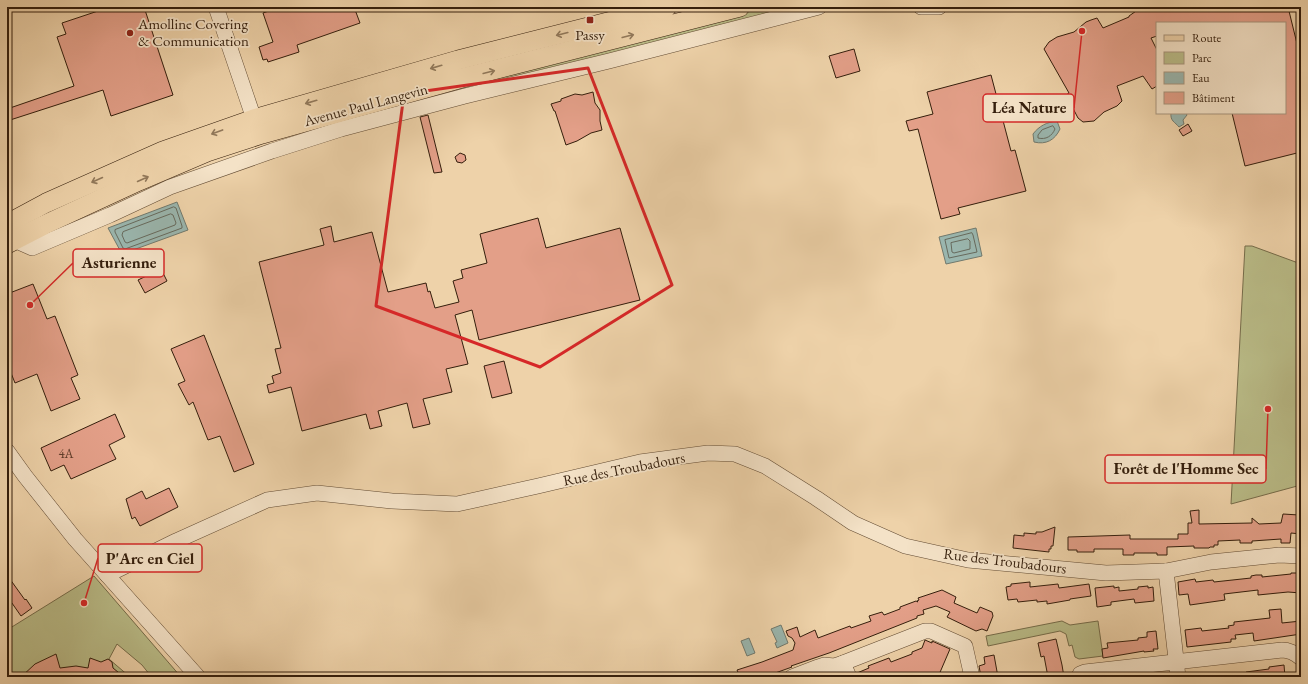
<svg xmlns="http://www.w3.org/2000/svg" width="1308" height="684" font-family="'EB Garamond',serif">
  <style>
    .green { fill: #b9bb87; stroke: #766c4a }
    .water { fill: #9ab6ae; stroke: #71796d }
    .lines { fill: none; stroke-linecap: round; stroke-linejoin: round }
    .shore { stroke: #676a5d; stroke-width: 1 }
    .building { fill: #e39f88; stroke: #341e0c }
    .minor-casing { stroke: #624b33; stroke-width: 16 }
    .major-casing { stroke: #341e0c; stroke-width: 20 }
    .minor { stroke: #f4e2c7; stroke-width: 15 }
    .major { stroke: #eed2a9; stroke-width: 19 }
    .oneway { stroke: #91785a }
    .marked { fill: none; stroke: #d62828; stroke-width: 3; stroke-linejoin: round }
    .poi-dot { fill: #8f2418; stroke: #f4e2c7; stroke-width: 1.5 }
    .labels { text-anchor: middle; stroke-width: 3.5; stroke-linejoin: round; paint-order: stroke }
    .number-label { font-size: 13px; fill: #603e2b }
    .poi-label { font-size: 15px; fill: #341e0c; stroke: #f4e2c7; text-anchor: start }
    .street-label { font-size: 15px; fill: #341e0c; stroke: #f4e2c7 }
    .leader { fill: none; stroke: #d62828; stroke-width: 1.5 }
    .callout-dot { fill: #d62828; stroke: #f4e2c7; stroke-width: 1.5 }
    .callout { fill: #f4e2c7; stroke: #d62828; stroke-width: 1.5 }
    .callout-label { font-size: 16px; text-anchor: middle; font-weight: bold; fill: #341e0c }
  </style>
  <rect width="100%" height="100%" fill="#eed2a9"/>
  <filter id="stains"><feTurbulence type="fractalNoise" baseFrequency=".005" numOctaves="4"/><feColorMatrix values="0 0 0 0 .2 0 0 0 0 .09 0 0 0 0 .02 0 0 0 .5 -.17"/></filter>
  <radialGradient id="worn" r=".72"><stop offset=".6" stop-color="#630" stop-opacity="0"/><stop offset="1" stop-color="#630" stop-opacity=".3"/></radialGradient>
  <g class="green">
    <polygon points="765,7 799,7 483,87 480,85 479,81 484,78"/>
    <polygon points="1245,246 1252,246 1301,264 1301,485 1231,504"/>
    <polygon points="94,576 181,677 153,677 150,675 142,665 117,644 109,659 130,677 7,677 7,630"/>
    <polygon points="1062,621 1070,625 1098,621 1103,656 1079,659 1075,657 1072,645 1069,646 1066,634 1060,631 988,646 986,636"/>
  </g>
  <g class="water">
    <path d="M1171 113H1186L1187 115 1183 120 1184 124 1179 127C1175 122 1170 121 1171 113Z"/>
    <path d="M1057 121 1060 129C1055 140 1046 145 1034 142L1033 134C1039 126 1047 122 1057 121Z"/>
    <polygon points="177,202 188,230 122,254 108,228"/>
    <polygon points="976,228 982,256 946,264 939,237"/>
    <polygon points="781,625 788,643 777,648 775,643 777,642 771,629"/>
    <polygon points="749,638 755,653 747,656 741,641"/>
  </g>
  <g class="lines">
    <g class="shore">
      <path d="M1053 126 1055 129C1052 136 1046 140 1038 138V135L1042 130Z"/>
      <polygon points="174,207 176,208 182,226 182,228 125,249 123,248 115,232 115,230"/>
      <polygon points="171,214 173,215 176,223 175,225 127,243 125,242 122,235 123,232"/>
      <polygon points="972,233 973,235 977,252 949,258 945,240"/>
      <polygon points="968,239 970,241 970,249 954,253 952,252 951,243"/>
    </g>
  </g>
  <g class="building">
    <polygon points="110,7 144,7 173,95 111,116 103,90 7,121 7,109 74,86 57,37 66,34 62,23"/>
    <polygon points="280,7 354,7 360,23 297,45 299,52 268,62 267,59 263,60 259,47 273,42 263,13"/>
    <polygon points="1138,7 1288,7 1301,60 1301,152 1245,166 1232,113 1285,113 1285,23 1157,23 1157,36 1151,38 1157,50 1157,86 1152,89 1143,76 1117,86 1122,101 1117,106 1104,112 1094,121 1083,122 1078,118 1066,95 1069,93 1044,49 1049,42 1057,37 1074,32 1086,22 1091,20 1097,18 1103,28 1129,17 1129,16 1139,9"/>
    <polygon points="854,49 860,71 836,78 829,56"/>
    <polygon points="991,75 1011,151 1015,150 1026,191 958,208 960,214 941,219 918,129 909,131 906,121 933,114 927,92"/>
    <polygon points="593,92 595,103 600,110 600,121 602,130 591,133 577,141 566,145 555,111 554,111 551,104 561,101 561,99 575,94 582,95"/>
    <polygon points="428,115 442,172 434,173 420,117"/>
    <polygon points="1188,124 1192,131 1183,136 1179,130"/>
    <polygon points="460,153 465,155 466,160 462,163 457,162 455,157"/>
    <polygon points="538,218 546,248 620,228 640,300 479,340 472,310 455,315 468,364 446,369 452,392 423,399 430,424 413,428 407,403 378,411 382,426 370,429 366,414 302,431 291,387 269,393 267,385 274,383 272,376 281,373 275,349 281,348 259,262 324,245 320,229 331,226 334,242 372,232 388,292 426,283 428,292 430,291 435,308 459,302 453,281 463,278 461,270 487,263 480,234"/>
    <polygon points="161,269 167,281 145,293 138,280"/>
    <polygon points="33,284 47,319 55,316 78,375 71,378 80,399 51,411 37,374 15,383 7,363 7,310 10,309 7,302 7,294"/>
    <polygon points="204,335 254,464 234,472 220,436 208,440 193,402 189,405 178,384 185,381 171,349"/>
    <polygon points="504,361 512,393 492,398 484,366"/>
    <polygon points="115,414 125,437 109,445 116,459 71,479 64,465 51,471 41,448"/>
    <polygon points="169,488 178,507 140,526 135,517 132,519 126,499 142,491 146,499"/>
    <polygon points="1199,510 1199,524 1252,523 1252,518 1259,524 1281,523 1283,514 1299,515 1298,520 1301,520 1301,534 1291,533 1290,543 1281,543 1281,539 1252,541 1252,543 1240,543 1240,540 1218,541 1218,545 1214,545 1214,547 1210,547 1209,548 1194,548 1194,546 1167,547 1167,555 1157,555 1157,553 1134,553 1134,555 1123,555 1123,549 1094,549 1094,552 1077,552 1077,550 1068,550 1068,537 1130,535 1130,539 1178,539 1178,534 1188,534 1188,523 1192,523 1190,511"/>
    <polygon points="1055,527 1053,546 1051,546 1051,549 1049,549 1049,552 1013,548 1014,535 1024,536 1024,533 1036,534 1036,532 1042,532"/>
    <polygon points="1291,573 1301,573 1301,593 1288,592 1258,595 1258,590 1224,594 1225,600 1190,605 1188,594 1179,595 1178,582 1195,579 1196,582 1213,580 1214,582 1251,578 1251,576 1256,575 1262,575 1262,577 1291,574"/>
    <polygon points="7,575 25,600 26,599 32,608 21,616 7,596"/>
    <polygon points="1030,582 1030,587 1058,584 1059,588 1089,584 1091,596 1070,599 1070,600 1047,604 1047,601 1037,602 1037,600 1018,602 1017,599 1008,600 1006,587 1011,586 1011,584"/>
    <polygon points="1114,586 1114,588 1119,587 1119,591 1138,589 1138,587 1148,586 1148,588 1153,587 1154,601 1135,603 1134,599 1111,602 1111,605 1097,607 1095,588"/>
    <polygon points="942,590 956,597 954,603 977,613 980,607 992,612 993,616 987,631 982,629 976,631 947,617 950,612 936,606 923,610 924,614 917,616 917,618 829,653 791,666 792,667 764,677 740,677 737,670 762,662 793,650 795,643 792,638 788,636 786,631 797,627 800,637 815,630 818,638 850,626 851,628 871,621 869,616 882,612 884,615 900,609 900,607 916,601 918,602 917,601 919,600 918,598"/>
    <polygon points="1281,609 1282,623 1301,621 1301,634 1254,641 1253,633 1235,635 1236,639 1231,639 1231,642 1187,647 1185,630 1201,628 1202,631 1229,628 1228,626 1234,625 1234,622 1270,618 1269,610"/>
    <polygon points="1156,631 1158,649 1153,649 1154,651 1144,652 1144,651 1103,658 1102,649 1108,648 1107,643 1138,640 1138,638 1147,637 1147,632"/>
    <polygon points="1056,639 1062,665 1064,677 1048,677 1044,656 1041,657 1038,643"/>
    <polygon points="925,640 932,643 932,641 950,649 938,677 858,677 857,673 869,668 868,666 889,658 891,662 912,654 912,652 922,648"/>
    <polygon points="56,654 60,668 76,666 88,668 90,658 101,662 108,659 112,662 113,668 124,677 21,677 35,664"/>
    <polygon points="994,655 998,677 981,677 979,666 985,664 984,657"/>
    <polygon points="1284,665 1285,677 1246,677 1246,672 1269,669 1269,667"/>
  </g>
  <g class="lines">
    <defs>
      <g id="minor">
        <polyline points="216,7 254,119"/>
        <polyline points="921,7 939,7"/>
        <polyline points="14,240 32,248 110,215 170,187 272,151 341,129 465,96 609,61 819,7"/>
        <polyline points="7,451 25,476 75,539 198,677"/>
        <polyline points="1166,571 1178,677"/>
        <polyline points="107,575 176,541 267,500 317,493 392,501 457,504 538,486 640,462 708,453 735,454 765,466 816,498 853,523 905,546 968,560 1106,573 1166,571 1211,562 1279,555 1301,556"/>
        <polyline points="843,663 849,677"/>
        <polyline points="792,677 818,667 824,665 834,666 843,663 925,631 931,631 965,646 972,677"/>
        <path d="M1079 677 1080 674 1085 672 1282 650C1290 650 1295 653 1301 658"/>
      </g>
      <g id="major">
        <polyline points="7,224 46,203 163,151 254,119 458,60 667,7"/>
        <polyline points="7,244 44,225 139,181 207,152 262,134 462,78 740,7"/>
      </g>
    </defs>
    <use href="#minor" class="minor-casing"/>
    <use href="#major" class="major-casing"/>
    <use href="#minor" class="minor"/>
    <use href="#major" class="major"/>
  </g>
  <defs><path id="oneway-shaft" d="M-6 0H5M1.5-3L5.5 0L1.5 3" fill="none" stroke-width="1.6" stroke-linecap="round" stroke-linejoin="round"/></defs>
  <g class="oneway">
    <use href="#oneway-shaft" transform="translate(562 34) rotate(166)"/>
    <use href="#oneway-shaft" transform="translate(628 36) rotate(-14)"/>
    <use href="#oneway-shaft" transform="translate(436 67) rotate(164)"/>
    <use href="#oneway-shaft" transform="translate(489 72) rotate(-14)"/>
    <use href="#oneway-shaft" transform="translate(311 102) rotate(164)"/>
    <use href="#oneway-shaft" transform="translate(217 132) rotate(160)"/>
    <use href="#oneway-shaft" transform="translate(143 179) rotate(-24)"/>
    <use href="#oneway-shaft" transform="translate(97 180) rotate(156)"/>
  </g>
  <path class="marked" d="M588 68 672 285 540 367 376 306 404 94Z"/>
  <g class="poi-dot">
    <rect x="586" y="16" width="8" height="8" rx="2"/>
    <circle cx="130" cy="33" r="4"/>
  </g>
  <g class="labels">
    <g class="number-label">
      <text x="66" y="458">4A</text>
    </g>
    <g class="poi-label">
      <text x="138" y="29">Amolline Covering<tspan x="138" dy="17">&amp; Communication</tspan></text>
      <text x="590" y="40" text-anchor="middle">Passy</text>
    </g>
    <g class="street-label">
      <text transform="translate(366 105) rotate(-15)" y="5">Avenue Paul Langevin</text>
      <text transform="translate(624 469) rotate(-11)" y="5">Rue des Troubadours</text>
      <text transform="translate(1005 561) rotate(7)" y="5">Rue des Troubadours</text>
    </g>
  </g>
  <path class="leader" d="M1082 31L1074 108M30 305L73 263M1268 409L1266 469M84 603L98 558"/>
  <g class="callout-dot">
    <circle cx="1082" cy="31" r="4"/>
    <circle cx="30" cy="305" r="4"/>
    <circle cx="1268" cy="409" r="4"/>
    <circle cx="84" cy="603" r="4"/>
  </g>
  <g class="callout">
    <rect x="983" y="94" width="91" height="28" rx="4"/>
    <rect x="73" y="249" width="91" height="28" rx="4"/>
    <rect x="1105" y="455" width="161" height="28" rx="4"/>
    <rect x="98" y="544" width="104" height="28" rx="4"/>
  </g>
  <g class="callout-label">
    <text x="1029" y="113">Léa Nature</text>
    <text x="119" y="268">Asturienne</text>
    <text x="1186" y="474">Forêt de l'Homme Sec</text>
    <text x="150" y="564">P'Arc en Ciel</text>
  </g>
  <rect width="1308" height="684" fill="none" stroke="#eed2a9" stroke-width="24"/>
  <rect x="8" y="8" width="1292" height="668" fill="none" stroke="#341e0c" stroke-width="2"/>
  <rect x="12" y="12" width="1284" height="660" fill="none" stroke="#341e0c"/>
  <rect x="1156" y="22" width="130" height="92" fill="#f4e2c7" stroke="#a7947c"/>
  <rect x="1164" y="35" width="20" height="6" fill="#eed2a9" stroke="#a7947c"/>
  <text x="1192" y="42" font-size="12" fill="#341e0c">Route</text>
  <rect x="1164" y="52" width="20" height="12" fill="#b9bb87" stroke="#a7947c"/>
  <text x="1192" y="62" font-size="12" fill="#341e0c">Parc</text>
  <rect x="1164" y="72" width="20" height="12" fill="#9ab6ae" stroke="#a7947c"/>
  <text x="1192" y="82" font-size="12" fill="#341e0c">Eau</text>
  <rect x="1164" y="92" width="20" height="12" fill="#e39f88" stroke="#a7947c"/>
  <text x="1192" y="102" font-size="12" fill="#341e0c">Bâtiment</text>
  <rect width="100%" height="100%" filter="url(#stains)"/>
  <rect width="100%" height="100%" fill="url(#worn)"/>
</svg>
